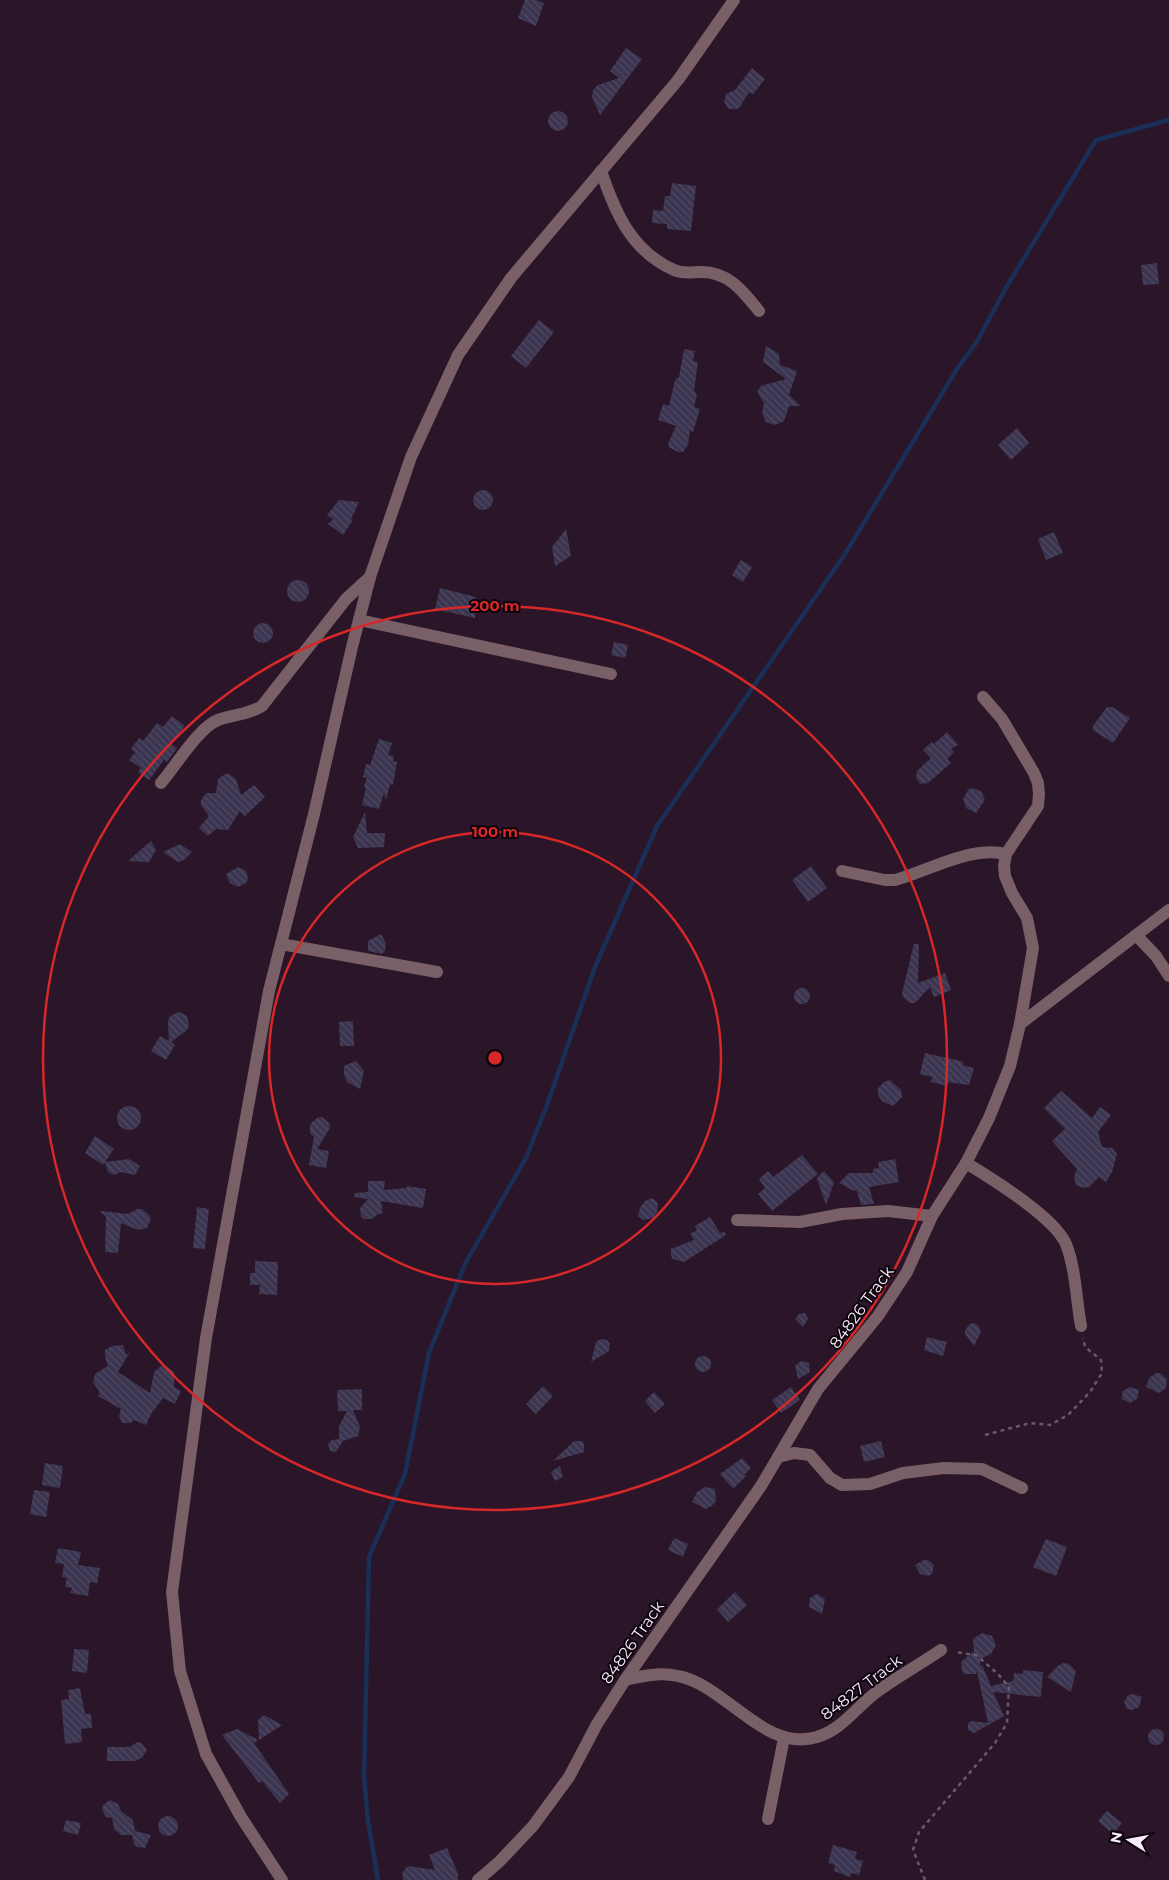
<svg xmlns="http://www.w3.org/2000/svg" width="1169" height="1880" font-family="Montserrat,sans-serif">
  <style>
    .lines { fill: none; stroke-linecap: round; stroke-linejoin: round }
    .stream { stroke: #192f57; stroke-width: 4.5 }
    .building { fill: url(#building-back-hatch) }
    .path { stroke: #6b596a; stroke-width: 2.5; stroke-dasharray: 4 4; stroke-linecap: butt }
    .minor { stroke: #795f66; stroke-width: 12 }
    .ring { fill: none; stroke: #d62828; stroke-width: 2.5 }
    .labels { text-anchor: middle; stroke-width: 4; stroke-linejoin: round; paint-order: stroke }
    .street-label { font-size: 16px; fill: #f9ebf8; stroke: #0d050d }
    .centre { fill: #d62828; stroke: #0d050d; stroke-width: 2.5 }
    .ring-label { font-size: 15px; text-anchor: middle; font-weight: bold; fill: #d62828; stroke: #0d050d; stroke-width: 4; stroke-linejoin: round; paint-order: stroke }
  </style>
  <defs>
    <pattern id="building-back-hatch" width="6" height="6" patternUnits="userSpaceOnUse" patternTransform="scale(1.25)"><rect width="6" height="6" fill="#3c3551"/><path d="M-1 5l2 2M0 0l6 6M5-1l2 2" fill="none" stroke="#4f4962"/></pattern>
  </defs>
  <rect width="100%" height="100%" fill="#2a1529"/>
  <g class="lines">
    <polyline class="stream" points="378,1880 368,1821 364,1777 369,1557 405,1474 429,1353 465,1264 526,1158 547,1105 595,967 657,826 845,554 957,369 976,343 1007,286 1096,140 1169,120"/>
  </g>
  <g class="building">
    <polygon points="525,0 536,0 544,3 536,26 518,18"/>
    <polygon points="626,48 642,59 600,115 592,97 593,90 598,85 619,78 610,71"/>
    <polygon points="752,68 765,79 753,94 749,92 740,107 737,109 729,109 724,102 726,94 735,90"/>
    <circle cx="558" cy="121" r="10"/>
    <polygon points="672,183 696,186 691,231 667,229 667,224 652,223 653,210 663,211 665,196 670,196"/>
    <polygon points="1157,263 1159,284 1143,285 1141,265"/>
    <polygon points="539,320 554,332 526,368 511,356"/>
    <polygon points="766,346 779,354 780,365 797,371 789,395 801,406 789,406 784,421 775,425 766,422 762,413 764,403 757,392 761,386 786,379 763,362"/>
    <polygon points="684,349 695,351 693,361 698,362 694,391 697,394 694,407 700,409 693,432 690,430 688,445 683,452 678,452 670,448 668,444 676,426 658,420 663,404 669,406 675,380 679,377"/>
    <polygon points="1017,428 1029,443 1011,460 998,445"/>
    <circle cx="483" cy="500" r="10"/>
    <polygon points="339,500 359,502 351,519 353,520 343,535 328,524 333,519 327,515"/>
    <polygon points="566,529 571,556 555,566 552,547"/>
    <polygon points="1054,532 1063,553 1046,560 1038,539"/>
    <polygon points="741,560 752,567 743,582 732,575"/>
    <circle cx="298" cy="591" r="11"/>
    <polygon points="440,588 476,597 475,618 435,609"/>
    <circle cx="263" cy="633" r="10"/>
    <polygon points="614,642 628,645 625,658 611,655"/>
    <polygon points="1107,707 1112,707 1130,718 1113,743 1093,730 1093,726"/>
    <polygon points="172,716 185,726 171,744 177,748 167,762 164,760 149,780 138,772 141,768 129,760 135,752 131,749 139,738 143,741 157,723 163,727"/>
    <polygon points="947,732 958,745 951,749 954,752 947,759 951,763 928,783 920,784 916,778 917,771 931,758 923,750 932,742 934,744"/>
    <polygon points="379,739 392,743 388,755 394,756 393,761 397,762 393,785 390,784 386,800 384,793 379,809 362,805 366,788 364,787 367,778 363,777 366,764 370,765"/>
    <polygon points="225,774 229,774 236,779 241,795 254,785 265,797 245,816 240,811 228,830 216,829 208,836 199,828 209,816 201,805 201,800 206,793 216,793 218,779"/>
    <polygon points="972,788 981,791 985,800 976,813 966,808 963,799 968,790"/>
    <polygon points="365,812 367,833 385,833 384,847 358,848 353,837"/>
    <polygon points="151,841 156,850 149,862 128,861"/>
    <polygon points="180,844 192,852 184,860 178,862 163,852"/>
    <polygon points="811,866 827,888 808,902 792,880"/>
    <polygon points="238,867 246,871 248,879 246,883 238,887 230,883 226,874"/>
    <polygon points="381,934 386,943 385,951 382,954 368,951 368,941"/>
    <polygon points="914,944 919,944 918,983 945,973 951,990 934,997 930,987 915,1003 910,1003 903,997 902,993"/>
    <circle cx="802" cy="996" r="8"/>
    <polygon points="179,1012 187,1016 189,1025 187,1030 171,1042 175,1045 166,1060 151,1051 160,1036 169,1041 168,1021 170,1016"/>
    <polygon points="353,1021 354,1046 340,1046 339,1022"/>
    <polygon points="925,1053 956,1060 963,1062 963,1065 974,1068 969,1085 948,1082 947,1086 931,1082 932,1077 920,1074"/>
    <polygon points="356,1061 364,1071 360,1089 347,1082 344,1074 344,1066"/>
    <polygon points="890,1080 901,1090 902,1097 893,1106 882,1101 878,1095 878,1088 884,1082"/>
    <polygon points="1061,1091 1092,1118 1100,1107 1111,1115 1098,1132 1102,1147 1112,1148 1117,1154 1112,1172 1106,1182 1099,1177 1089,1187 1084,1188 1076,1185 1074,1176 1077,1169 1052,1141 1065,1129 1044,1108"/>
    <circle cx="129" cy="1118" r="12"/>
    <polygon points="322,1117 329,1123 330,1128 317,1149 329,1151 326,1168 309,1165 314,1137 310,1133 310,1124 317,1118"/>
    <polygon points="95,1136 114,1149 103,1165 85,1153"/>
    <polygon points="802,1155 818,1174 772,1211 758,1194 765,1188 759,1179 768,1171 773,1177"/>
    <polygon points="129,1159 140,1166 135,1175 121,1172 114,1175 108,1172 105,1162"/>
    <polygon points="895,1159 899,1182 869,1187 874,1204 861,1205 857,1191 852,1190 839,1183 849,1173 873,1173 873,1169 879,1168 878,1162"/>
    <polygon points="824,1171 834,1182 826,1205 817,1178"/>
    <polygon points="368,1181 385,1181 384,1190 407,1188 407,1186 426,1189 423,1208 381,1201 383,1213 378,1214 372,1219 364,1219 361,1216 360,1208 368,1199 354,1197 355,1193 368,1192"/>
    <polygon points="652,1198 658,1203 657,1212 653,1218 643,1220 638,1216 640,1208 645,1201"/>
    <polygon points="197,1207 209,1209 205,1249 193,1248"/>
    <polygon points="137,1209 142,1209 149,1215 151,1219 147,1228 138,1230 121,1223 118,1253 105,1252 106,1216 101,1213 101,1211 128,1214"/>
    <polygon points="710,1217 720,1233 725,1232 726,1235 684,1262 673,1259 671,1256 671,1249 694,1240 690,1234 697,1230 695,1226"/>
    <polygon points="255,1261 278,1262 277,1295 259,1294 260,1285 250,1285 250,1273 255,1273"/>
    <polygon points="805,1313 808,1319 803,1327 795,1319 799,1314"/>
    <polygon points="974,1323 978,1325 981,1332 974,1346 965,1334 965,1330 970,1324"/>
    <polygon points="927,1337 947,1342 943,1356 924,1350"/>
    <polygon points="601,1339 607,1340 610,1344 609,1351 591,1362 596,1342"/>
    <polygon points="123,1345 126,1355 130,1352 118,1372 150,1393 154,1372 161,1366 166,1366 174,1372 174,1387 181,1391 175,1404 163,1398 151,1414 146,1425 134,1420 130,1423 122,1423 119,1416 121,1409 98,1396 100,1393 93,1382 95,1374 108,1366 105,1357 105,1350 112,1346"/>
    <circle cx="703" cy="1364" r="8"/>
    <polygon points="801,1361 809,1363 810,1372 798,1379 795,1366"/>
    <polygon points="1156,1373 1160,1373 1167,1379 1166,1388 1159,1393 1146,1387 1149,1378"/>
    <polygon points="543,1386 553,1396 536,1414 526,1404"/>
    <polygon points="791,1387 800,1400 781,1413 772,1400"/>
    <polygon points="1130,1387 1139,1390 1137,1399 1130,1403 1122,1399 1122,1395 1123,1391"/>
    <polygon points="362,1389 362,1410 353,1410 360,1427 358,1436 343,1441 336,1452 330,1451 328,1444 332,1440 339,1439 339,1426 347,1411 338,1411 337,1390"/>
    <polygon points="654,1392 665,1404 655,1413 645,1401"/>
    <polygon points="574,1441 582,1441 584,1444 584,1452 553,1461"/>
    <polygon points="881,1441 885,1457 864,1462 860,1446"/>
    <polygon points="742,1458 751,1468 745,1474 746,1476 733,1489 720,1474"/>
    <polygon points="45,1463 63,1466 60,1488 42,1485"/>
    <polygon points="560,1466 563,1477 555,1481 551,1472"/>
    <polygon points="705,1487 715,1489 716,1500 714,1504 706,1509 692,1502 697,1492"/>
    <polygon points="34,1490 50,1492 46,1517 30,1514"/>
    <polygon points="674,1538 688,1544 683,1557 668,1550"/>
    <polygon points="1046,1539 1067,1547 1056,1576 1033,1567"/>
    <polygon points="58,1548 81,1552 78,1565 100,1568 97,1583 90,1582 88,1596 70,1593 72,1588 65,1587 67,1578 62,1577 64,1564 55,1563"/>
    <polygon points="924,1560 928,1560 934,1565 932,1574 928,1576 920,1574 915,1565"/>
    <polygon points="735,1592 747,1605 728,1622 717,1609"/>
    <polygon points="817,1594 825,1599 822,1614 809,1607 810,1598"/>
    <polygon points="982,1633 992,1636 996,1645 991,1654 980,1659 980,1666 982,1665 991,1686 1013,1681 1014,1673 1023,1674 1023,1670 1043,1672 1041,1697 993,1692 1004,1716 974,1733 968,1730 968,1723 972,1721 988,1723 977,1671 976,1674 965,1674 962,1671 961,1662 974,1651 973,1639"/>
    <polygon points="74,1649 89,1650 87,1673 72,1671"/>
    <polygon points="1064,1663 1069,1664 1076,1671 1071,1692 1047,1677 1059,1665"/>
    <polygon points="80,1688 85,1714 91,1714 92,1728 81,1729 82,1742 65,1744 61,1700 69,1699 68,1690"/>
    <polygon points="1133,1694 1142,1697 1139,1707 1132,1710 1127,1709 1124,1702 1128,1695"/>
    <polygon points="264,1715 282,1725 259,1740 258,1720"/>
    <polygon points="237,1729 258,1740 254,1743 289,1794 280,1803 262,1781 259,1783 222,1735"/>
    <circle cx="1156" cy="1737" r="8"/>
    <polygon points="137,1742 142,1743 147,1750 142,1758 135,1761 107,1761 107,1747 130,1747"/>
    <polygon points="110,1800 118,1804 121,1811 133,1820 135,1831 151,1835 145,1848 137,1847 134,1844 132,1835 121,1835 114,1829 112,1818 106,1817 102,1809 103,1805"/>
    <polygon points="1107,1811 1122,1823 1113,1834 1098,1821"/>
    <circle cx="168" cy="1826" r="10"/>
    <polygon points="66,1820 81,1823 78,1835 63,1831"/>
    <polygon points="833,1845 857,1852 855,1859 863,1861 859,1875 851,1873 850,1877 834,1871 835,1865 828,1863"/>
    <polygon points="447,1848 458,1874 458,1880 403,1880 402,1873 408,1866 435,1870 429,1855"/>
  </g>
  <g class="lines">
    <g class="path">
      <polyline points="985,1435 1030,1423 1050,1425 1068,1415 1090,1392 1102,1373 1101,1360 1085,1347 1083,1338"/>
      <polyline points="925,1880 913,1850 919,1832 995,1743 1007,1723 1009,1687 998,1674 976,1655 954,1652"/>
    </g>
    <g class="minor">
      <path d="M601 171C615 212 631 251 674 270 683 274 692 272 701 272 729 272 743 291 759 311"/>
      <polyline points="359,620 611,674"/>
      <path d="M161 783C175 767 199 727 218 720 234 714 248 715 262 706L346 599 370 577"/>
      <path d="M842 871 885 880H895C928 871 972 845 1006 854"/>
      <polyline points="1136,935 1156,956 1169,976"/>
      <polyline points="281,944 437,972"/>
      <polyline points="1020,1024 1169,910"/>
      <path d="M966 1163C991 1178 1055 1218 1066 1244 1076 1270 1076 1299 1081 1326"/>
      <polyline points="737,1220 800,1222 842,1214 888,1211 932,1216"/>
      <polyline points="778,1457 794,1453 810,1455 830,1478 842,1485 870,1484 903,1473 944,1468 982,1469 1022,1488"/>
      <path d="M625 1680C642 1676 660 1672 678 1676 726 1685 764 1753 817 1737 841 1730 855 1709 874 1694 895 1678 919 1665 941 1650"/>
      <polyline points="768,1819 784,1738"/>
      <polyline points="282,1880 241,1817 206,1754 180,1671 172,1592 206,1338 269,991 314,814 352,647 370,577 411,457 458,355 511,278 678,80 734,0"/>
      <polyline points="478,1880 499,1862 533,1826 569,1777 597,1724 625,1680 761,1486 818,1389 878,1316 907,1272 932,1216 966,1163 989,1118 1010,1066 1020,1024 1033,948 1027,918 1012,893 1005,876 1004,866 1006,854 1038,806 1039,794 1038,783 1034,773 1002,719 983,697"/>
    </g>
  </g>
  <g class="ring">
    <circle cx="495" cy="1058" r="226"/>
    <circle cx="495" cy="1058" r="452"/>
  </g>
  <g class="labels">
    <g class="street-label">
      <text transform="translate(861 1307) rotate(-54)" y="6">84826 Track</text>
      <text transform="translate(632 1642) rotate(-55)" y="6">84826 Track</text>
      <text transform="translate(861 1687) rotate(-37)" y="6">84827 Track</text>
    </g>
  </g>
  <circle cx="495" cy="1058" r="8" class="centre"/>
  <g class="ring-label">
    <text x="495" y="611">200 m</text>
    <text x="495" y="837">100 m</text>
  </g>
  <g transform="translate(1129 1840) rotate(281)" stroke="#0d050d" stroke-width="4" paint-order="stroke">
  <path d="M0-4L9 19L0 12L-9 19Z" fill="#f9ebf8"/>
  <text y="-8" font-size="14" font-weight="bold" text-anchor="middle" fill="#f9ebf8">N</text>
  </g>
</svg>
